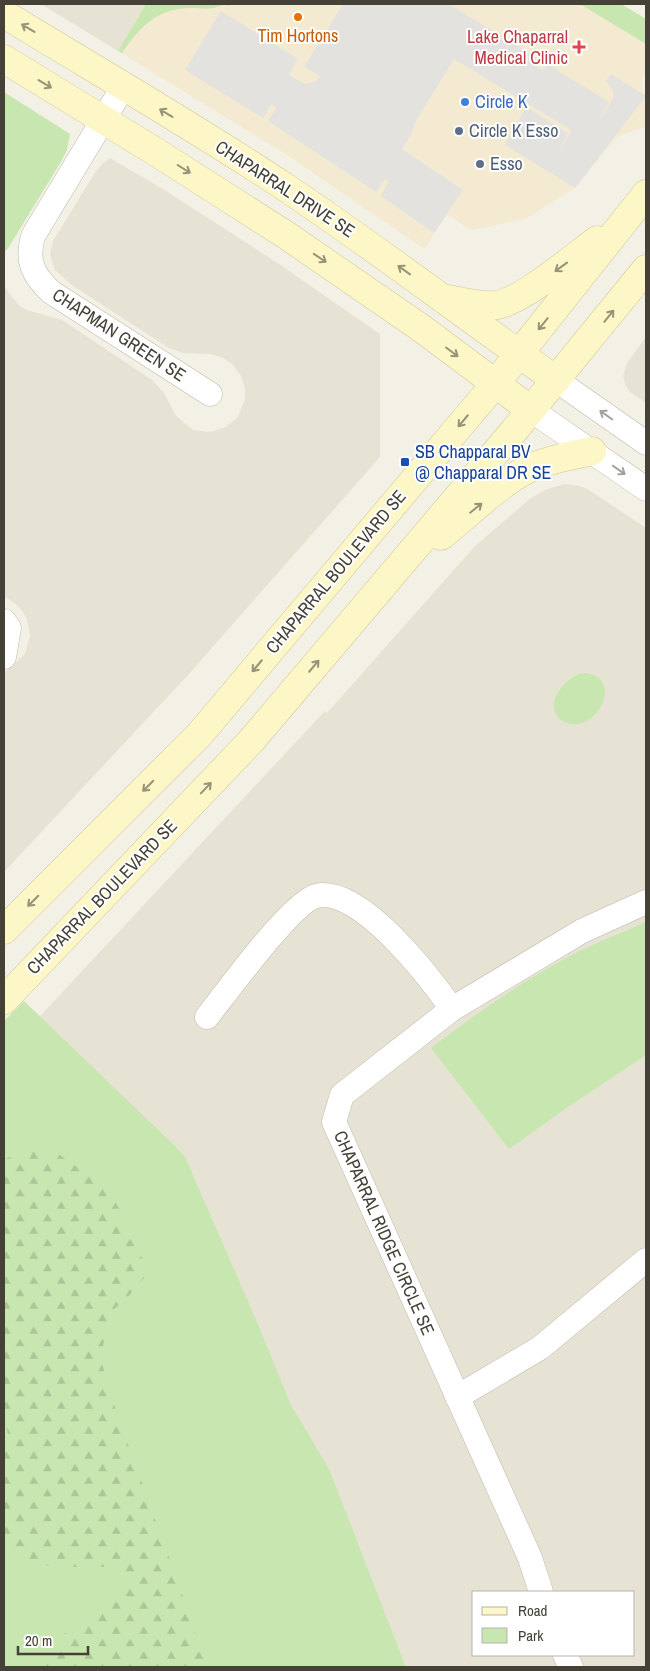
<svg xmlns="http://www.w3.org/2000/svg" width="650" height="1671" font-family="'Archivo Narrow',sans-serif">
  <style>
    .residential { fill: #e7e3d4; fill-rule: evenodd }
    .commercial { fill: #f4ead2 }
    .green { fill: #c8e6b0 }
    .forest { fill: url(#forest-firs) }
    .parking { fill: #e4e2de }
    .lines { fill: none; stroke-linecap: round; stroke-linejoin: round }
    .street-casing { stroke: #beb9a9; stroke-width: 25 }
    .secondary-casing { stroke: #d2c897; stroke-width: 29 }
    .street { stroke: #fff; stroke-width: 24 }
    .secondary { stroke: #fdf6c6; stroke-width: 28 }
    .oneway { stroke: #989277 }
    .oneway2 { stroke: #a2a09a }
    .food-dot { fill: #e8710a; stroke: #fff; stroke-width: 2 }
    .health-dot { fill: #e0444e; stroke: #fff; stroke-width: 2 }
    .shop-dot { fill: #3f7fe0; stroke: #fff; stroke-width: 2 }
    .service-dot { fill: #5c6f8a; stroke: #fff; stroke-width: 2 }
    .transit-dot { fill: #1a4fb4; stroke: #fff; stroke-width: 2 }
    .labels { text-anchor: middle; stroke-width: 4; stroke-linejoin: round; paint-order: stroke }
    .food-label { font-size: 18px; fill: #c56008; stroke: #fff }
    .health-label { font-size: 18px; fill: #be3a42; stroke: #fff; text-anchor: end }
    .shop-label { font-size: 18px; fill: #366cbe; stroke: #fff; text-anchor: start }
    .service-label { font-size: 18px; fill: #4e5e75; stroke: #fff; text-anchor: start }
    .street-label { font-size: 18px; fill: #454136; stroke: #fff }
    .transit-label { font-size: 18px; fill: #164399; stroke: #fff; text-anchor: start }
  </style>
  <defs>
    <pattern id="forest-firs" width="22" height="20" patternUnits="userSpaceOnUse" patternTransform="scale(1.25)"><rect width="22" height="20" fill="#c8e6b0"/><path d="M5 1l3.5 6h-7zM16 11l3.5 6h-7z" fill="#adc698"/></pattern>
  </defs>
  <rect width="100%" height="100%" fill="#f3f0e6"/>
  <g class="residential">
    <polygon points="41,4 146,4 118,51"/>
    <polygon points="110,158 166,191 276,262 380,334 380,457 188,675 4,872 4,673 25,654 30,635 27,619 23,612 17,605 4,596 4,284 10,295 20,306 27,310 62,320 152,380 164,393 176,416 193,430 210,432 226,427 238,417 245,399 245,388 241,376 233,365 223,358 210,354 183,353 169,348 73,286 55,270 50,254 53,241 94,174 102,164"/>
    <polygon points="646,337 646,403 629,391 625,384 623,376 627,363"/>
    <path d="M564 484 580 486 589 490 646 528V1667H406L370 1575 303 1426 290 1403 40 1016 325 711 327 713 475 546 531 498 545 490ZM474 1592H634V1655H474Z"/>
  </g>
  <polygon class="commercial" points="146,4 621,4 646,19 646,70 641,84 642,91 646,96 646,127 631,131 616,138 575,188 527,218 474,230 467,228 452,217 446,216 424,249 287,155 118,51"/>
  <g class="green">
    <path d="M146 4H233L228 6 224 4C211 11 203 8 190 8 157 8 139 28 122 53L118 51Z"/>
    <polygon points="580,4 621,4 646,19 646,44"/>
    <polygon points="4,92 70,134 67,150 62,160 7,250 4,251"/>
    <path d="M583 673C626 675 597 734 567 723 538 712 562 678 583 673Z"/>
    <path d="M646 922V1055L565 1109 509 1149 431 1048C476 1014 522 981 572 955 596 942 622 933 646 922Z"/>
    <polygon points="24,1001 176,1147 185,1157 260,1329 290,1403 329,1469 406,1667 4,1667 4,1021"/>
  </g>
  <polygon class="forest" points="33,1152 57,1153 108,1189 129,1226 148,1273 127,1298 108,1314 101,1360 117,1414 184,1599 207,1667 37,1667 52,1642 100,1608 128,1582 116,1567 63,1567 16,1562 4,1533 4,1453 8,1436 4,1409 4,1160 9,1157"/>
  <polygon class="parking" points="343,4 449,4 537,58 533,64 543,71 547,64 609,102 600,117 601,118 613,98 613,90 606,81 611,74 646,96 575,188 505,145 526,107 568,133 560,150 561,149 571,130 454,59 414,124 413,131 402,149 463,190 434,233 381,196 389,182 387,180 385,179 376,192 268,121 276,109 275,106 271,105 263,118 185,70 221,11 298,59 289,75 304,84 315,82 320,76 304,67"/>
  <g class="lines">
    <defs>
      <g id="street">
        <path d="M123 87 33 236C26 261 33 275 51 292L210 394"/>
        <polyline points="556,380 646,443"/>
        <polyline points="531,410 646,489"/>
        <polyline points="4,621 9,628 4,657"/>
        <path d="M207 1017C226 993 291 903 316 896 359 884 431 979 452 1009"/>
        <polyline points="457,1397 540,1348 646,1260"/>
        <polyline points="541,1592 530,1558 334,1122 342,1095 452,1009 582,931 646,902"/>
        <polyline points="565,1655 571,1667"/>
      </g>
      <g id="secondary">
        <path d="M4 14C99 72 195 127 288 189 379 250 466 317 556 380"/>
        <polyline points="4,59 156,152 286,235 421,328 531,410"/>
        <path d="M448 299C464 302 481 307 497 305 524 300 574 257 597 240"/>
        <path d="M441 536C467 516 497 485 526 470 546 460 570 456 592 451"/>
        <polyline points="4,930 199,735 495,384 646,194"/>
        <polyline points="4,1000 251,741 513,432 646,269"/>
      </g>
    </defs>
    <use href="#street" class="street-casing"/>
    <use href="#secondary" class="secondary-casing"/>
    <use href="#street" class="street"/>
    <use href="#secondary" class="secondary"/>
  </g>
  <defs><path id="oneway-shaft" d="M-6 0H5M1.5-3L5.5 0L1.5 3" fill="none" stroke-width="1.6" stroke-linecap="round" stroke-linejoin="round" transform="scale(1.25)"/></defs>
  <g class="oneway">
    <use href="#oneway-shaft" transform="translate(28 28) rotate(-149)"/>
    <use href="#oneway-shaft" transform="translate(45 84) rotate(31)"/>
    <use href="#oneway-shaft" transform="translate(166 113) rotate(-149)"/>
    <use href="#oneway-shaft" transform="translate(184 169) rotate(32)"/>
    <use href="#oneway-shaft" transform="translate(320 258) rotate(34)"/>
    <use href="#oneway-shaft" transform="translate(561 267) rotate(144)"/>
    <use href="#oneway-shaft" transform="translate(404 270) rotate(-144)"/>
    <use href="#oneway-shaft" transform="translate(609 316) rotate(-51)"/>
    <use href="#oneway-shaft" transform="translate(543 324) rotate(129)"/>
    <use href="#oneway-shaft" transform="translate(452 352) rotate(37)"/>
    <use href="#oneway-shaft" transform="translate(463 421) rotate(130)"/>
    <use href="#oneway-shaft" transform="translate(476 508) rotate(-39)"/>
    <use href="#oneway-shaft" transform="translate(257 666) rotate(130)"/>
    <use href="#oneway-shaft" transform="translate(314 666) rotate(-50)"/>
    <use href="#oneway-shaft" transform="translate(148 786) rotate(135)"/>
    <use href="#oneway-shaft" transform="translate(206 788) rotate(-46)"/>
    <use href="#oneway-shaft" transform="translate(33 901) rotate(135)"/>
  </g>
  <g class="oneway2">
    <use href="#oneway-shaft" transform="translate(606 415) rotate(-145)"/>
    <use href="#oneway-shaft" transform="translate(619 470) rotate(35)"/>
  </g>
  <circle class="food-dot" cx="298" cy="17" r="5"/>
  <path class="health-dot" d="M576.5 39.5h5v5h5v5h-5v5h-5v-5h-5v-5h5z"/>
  <circle class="shop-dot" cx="465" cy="102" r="5"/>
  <g class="service-dot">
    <circle cx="459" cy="131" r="5"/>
    <circle cx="480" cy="164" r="5"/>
  </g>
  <rect class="transit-dot" x="400" y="457" width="10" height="10" rx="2.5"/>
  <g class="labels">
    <g class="food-label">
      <text x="298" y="42">Tim Hortons</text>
    </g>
    <g class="health-label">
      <text x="568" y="43">Lake Chaparral<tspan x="568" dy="21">Medical Clinic</tspan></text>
    </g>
    <g class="shop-label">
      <text x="475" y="108">Circle K</text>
    </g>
    <g class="service-label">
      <text x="469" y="137">Circle K Esso</text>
      <text x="490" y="170">Esso</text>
    </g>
    <g class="street-label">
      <text transform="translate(285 189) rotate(33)" y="6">CHAPARRAL DRIVE SE</text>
      <text transform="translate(119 335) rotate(33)" y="6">CHAPMAN GREEN SE</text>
      <text transform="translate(336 572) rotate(-50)" y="6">CHAPARRAL BOULEVARD SE</text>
      <text transform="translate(102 897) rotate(-46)" y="6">CHAPARRAL BOULEVARD SE</text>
      <text transform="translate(384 1233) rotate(66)" y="6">CHAPARRAL RIDGE CIRCLE SE</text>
    </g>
    <g class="transit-label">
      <text x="415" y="458">SB Chapparal BV<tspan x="415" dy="21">@ Chapparal DR SE</tspan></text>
    </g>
  </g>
  <rect width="650" height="1671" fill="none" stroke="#454136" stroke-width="10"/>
  <rect x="472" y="1591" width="162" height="65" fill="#ffffff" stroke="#b5b3af"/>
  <rect x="482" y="1607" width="25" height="8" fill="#fdf6c6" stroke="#b5b3af"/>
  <text x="518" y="1616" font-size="15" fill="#454136">Road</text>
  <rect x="482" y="1628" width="25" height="15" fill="#c8e6b0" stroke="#b5b3af"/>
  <text x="518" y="1641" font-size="15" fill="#454136">Park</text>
  <path d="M18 1646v8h70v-8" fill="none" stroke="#454136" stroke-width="2.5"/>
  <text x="25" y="1646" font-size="15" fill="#454136" stroke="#ffffff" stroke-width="4" paint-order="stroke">20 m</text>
</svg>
